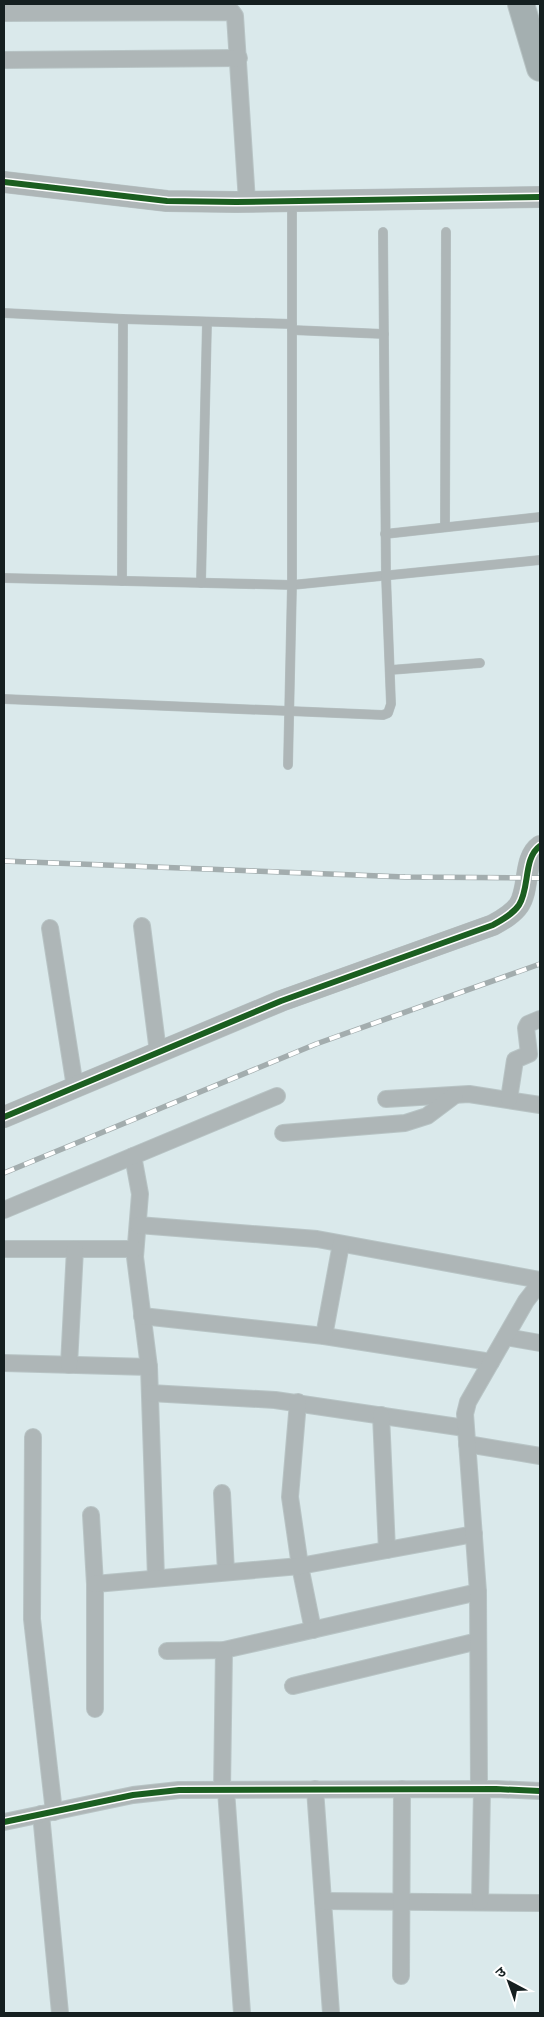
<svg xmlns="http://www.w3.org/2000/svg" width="544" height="2017" font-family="Ubuntu,'Noto Sans Devanagari',sans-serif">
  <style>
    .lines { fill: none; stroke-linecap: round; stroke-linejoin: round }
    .service-casing { stroke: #b8c4c5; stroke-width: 10 }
    .minor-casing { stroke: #b8c4c5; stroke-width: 18 }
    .tertiary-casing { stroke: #b8c4c5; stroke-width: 22 }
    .primary-casing { stroke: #b8c4c5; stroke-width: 28 }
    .service { stroke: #aeb6b7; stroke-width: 9 }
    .minor { stroke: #aeb6b7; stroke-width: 16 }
    .tertiary { stroke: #aeb6b7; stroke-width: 21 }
    .primary { stroke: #a4afb0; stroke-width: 26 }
    .rail-casing { stroke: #a3adae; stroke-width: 5.5 }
    .rail { stroke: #fff; stroke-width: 4; stroke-dasharray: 11; stroke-linecap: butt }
    .cycleway-casing { stroke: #fff; stroke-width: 9 }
    .cycleway { stroke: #1b5e20; stroke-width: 6 }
  </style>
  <rect width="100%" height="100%" fill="#dae9eb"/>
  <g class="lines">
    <defs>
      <g id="service">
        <polyline points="4,313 123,319 292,324"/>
        <polyline points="292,330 384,334"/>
        <polyline points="445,527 446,232"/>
        <polyline points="385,534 540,517"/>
        <polyline points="4,578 292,585 540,560"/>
        <polyline points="122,581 123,319"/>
        <polyline points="201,583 207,322"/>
        <polyline points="390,670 480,663"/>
        <polyline points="4,699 383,715 388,713 391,704 386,576 383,232"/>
        <polyline points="288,765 292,585 292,201"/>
      </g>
      <g id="minor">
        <polyline points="4,13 232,12 235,16 247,202"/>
        <polyline points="4,60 239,58"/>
        <polyline points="142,926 158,1052"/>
        <polyline points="50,928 75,1087"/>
        <polyline points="386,1099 469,1094 540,1105"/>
        <polyline points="509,1099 515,1060 529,1054 526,1028 528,1024 540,1019"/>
        <polyline points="283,1133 405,1123 427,1116 455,1095"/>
        <polyline points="133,1156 140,1194 135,1257 149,1367 156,1578"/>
        <polyline points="4,1210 277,1096"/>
        <polyline points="138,1225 317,1239 540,1280"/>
        <polyline points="4,1249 135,1249"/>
        <polyline points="142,1316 324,1336 491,1362"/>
        <polyline points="324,1336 341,1244"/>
        <polyline points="506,1337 540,1343"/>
        <polyline points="4,1363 149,1367"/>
        <polyline points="69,1365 75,1249"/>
        <polyline points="150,1393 275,1400 465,1428"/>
        <polyline points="298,1402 290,1497 300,1566 313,1630"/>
        <polyline points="381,1415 387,1550"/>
        <polyline points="33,1437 32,1619 54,1812"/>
        <polyline points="467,1444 540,1456"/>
        <polyline points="222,1493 226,1572"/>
        <polyline points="91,1515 95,1584 95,1709"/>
        <polyline points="95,1584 300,1566 474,1534"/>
        <polyline points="167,1651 224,1650 478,1592"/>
        <polyline points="293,1686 478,1641"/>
        <polyline points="315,1789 331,2013"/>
        <polyline points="479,1789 478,1592 465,1414 468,1402 526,1301 540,1283"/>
        <polyline points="222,1790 224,1650"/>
        <polyline points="226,1790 242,2013"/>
        <polyline points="41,1814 60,2013"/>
        <polyline points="4,1822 133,1795 179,1790 496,1789 540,1791"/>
        <polyline points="323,1901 540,1903"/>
        <polyline points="480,1902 482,1789"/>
        <polyline points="401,1976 402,1789"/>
      </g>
      <g id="tertiary">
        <polyline points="4,182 167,201 236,202 540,197"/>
        <path d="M4 1117 281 1001 493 925C502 920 513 914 519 905 530 888 523 858 540 846"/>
      </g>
      <polyline id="primary" points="521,4 540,68"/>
    </defs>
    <use href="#service" class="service-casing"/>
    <use href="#minor" class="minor-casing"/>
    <use href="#tertiary" class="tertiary-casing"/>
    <use href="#primary" class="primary-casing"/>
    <use href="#service" class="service"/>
    <use href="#minor" class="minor"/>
    <use href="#tertiary" class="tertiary"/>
    <use href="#primary" class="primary"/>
    <defs>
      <g id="rail">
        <polyline points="4,861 405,877 540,878"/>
        <polyline points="4,1173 316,1044 540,964"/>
      </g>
    </defs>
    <use href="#rail" class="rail-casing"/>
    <use href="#rail" class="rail"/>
    <defs>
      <g id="cycleway">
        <polyline points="4,182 167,201 236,202 540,197"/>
        <path d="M4 1117 281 1001 493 925C502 920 513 914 519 905 530 888 523 858 540 846"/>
        <polyline points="4,1822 133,1795 179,1790 496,1789 540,1791"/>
      </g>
    </defs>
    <use href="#cycleway" class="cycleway-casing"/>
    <use href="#cycleway" class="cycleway"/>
  </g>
  <rect width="544" height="2017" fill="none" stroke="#151f20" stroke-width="10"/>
  <g transform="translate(509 1982) rotate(319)" stroke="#ffffff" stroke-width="4" paint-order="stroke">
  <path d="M0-4L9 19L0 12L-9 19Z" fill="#151f20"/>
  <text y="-8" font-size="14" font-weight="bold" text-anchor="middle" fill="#151f20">उ</text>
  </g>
</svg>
